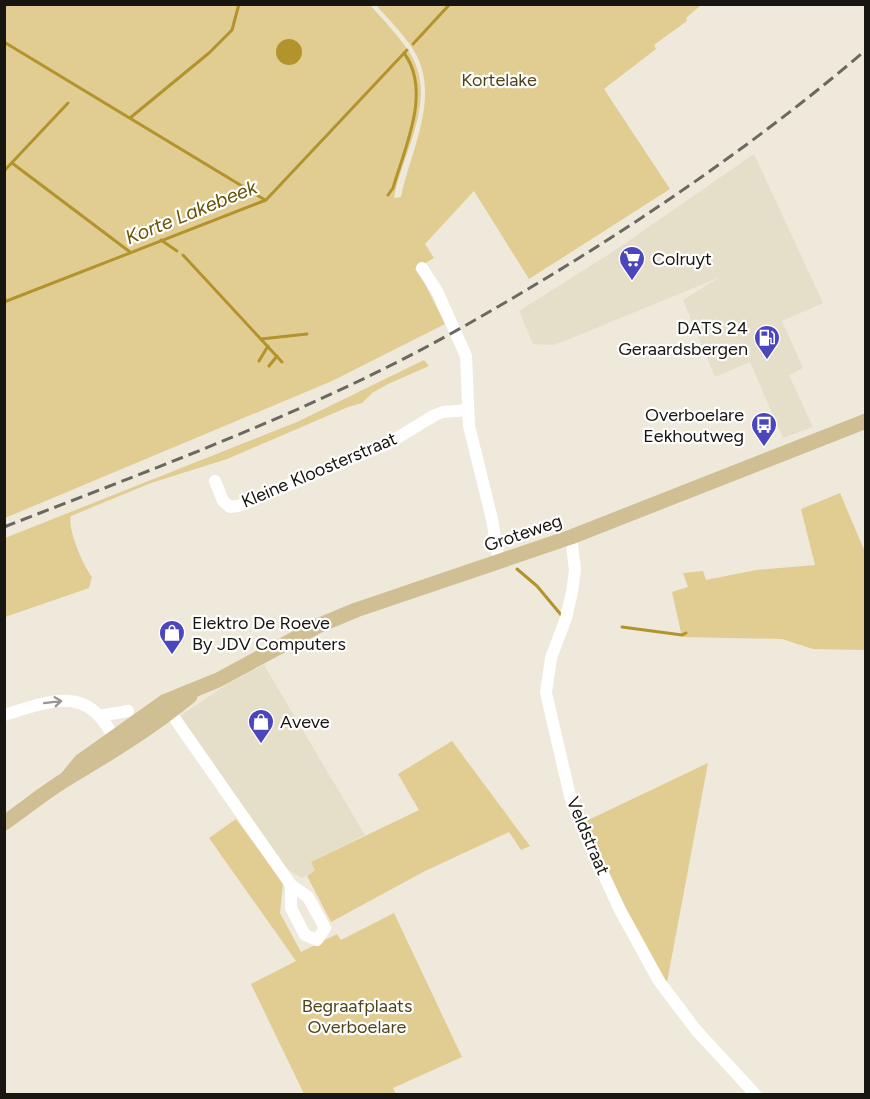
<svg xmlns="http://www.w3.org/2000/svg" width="870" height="1099" font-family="Figtree,sans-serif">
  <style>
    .built { fill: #e5dec8 }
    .green { fill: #e1cd92 }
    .water { fill: #b3932c }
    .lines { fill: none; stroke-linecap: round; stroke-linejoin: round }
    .stream { stroke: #b3932c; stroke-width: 3 }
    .minor { stroke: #fff; stroke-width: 12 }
    .major { stroke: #cfbf92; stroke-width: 15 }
    .rail { stroke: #6b685f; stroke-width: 3; stroke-dasharray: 12 6; stroke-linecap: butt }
    .oneway { stroke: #979694 }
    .labels { text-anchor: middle; stroke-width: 4.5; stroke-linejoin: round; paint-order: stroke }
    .park-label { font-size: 18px; fill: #51441b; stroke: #fff }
    .poi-label { font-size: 18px; fill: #181611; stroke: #fff; text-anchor: start }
    .street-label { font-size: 18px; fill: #181611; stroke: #fff }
    .water-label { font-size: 20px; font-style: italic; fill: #6a5405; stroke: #fff }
  </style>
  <rect width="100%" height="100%" fill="#eee9db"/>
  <g class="built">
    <polygon points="754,154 823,303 782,321 803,368 789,375 813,427 783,438 750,362 715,377 683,300 720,277 572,338 553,345 533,344 519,311 614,251"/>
    <polygon points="264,665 365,835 311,862 315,870 302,878 284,868 180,716 229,683"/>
  </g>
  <g class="green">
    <path d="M5 5H370C384 21 400 37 411 55 438 101 402 153 394 198L401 197C410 152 439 101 417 56 407 37 390 21 376 5H701L686 18 687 21 654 45 656 49 604 89 670 189 529 279 474 191 425 244 434 258 415 269 424 282 445 324 332 381 5 518Z"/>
    <path d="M424 360 429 366 388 384 372 393 362 403 348 407 227 459 151 483 71 516C67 529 84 567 92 577L89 588 5 617V538L297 422Z"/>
    <polygon points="840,493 865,552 865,650 813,649 782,639 682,637 672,592 688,587 683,573 703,571 706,580 756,570 815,565 801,509"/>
    <polygon points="452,741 530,846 521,850 509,832 425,871 331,922 307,876 315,870 311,862 419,810 398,774"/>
    <polygon points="708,763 667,982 641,949 582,823"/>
    <polygon points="236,819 283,883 280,913 301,952 337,934 341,940 394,913 462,1057 393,1088 396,1094 304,1094 251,984 296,961 209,838"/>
  </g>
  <circle class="water" cx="289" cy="52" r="13"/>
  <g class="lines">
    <g class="stream">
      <polyline points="4,42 265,200"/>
      <polyline points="413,44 450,4"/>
      <polyline points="130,118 209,53 232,30 239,4"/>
      <polyline points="12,163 130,252"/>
      <polyline points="4,171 68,103"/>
      <path d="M388 195 393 188C405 147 432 91 404 53"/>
      <polyline points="161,240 177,251"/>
      <polyline points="183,255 282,362"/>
      <polyline points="4,302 266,200 407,50"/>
      <polyline points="261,339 307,334"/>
      <polyline points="259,361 268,346"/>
      <polyline points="269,366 277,356"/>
      <polyline points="517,569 537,586 562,616"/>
      <polyline points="622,627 682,635 686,633"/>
    </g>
    <g class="minor">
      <polyline points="422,268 437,291 466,356 469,426 492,519 499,562"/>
      <polyline points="215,481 223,501 230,507 238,506 387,444 435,415 443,412 468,410"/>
      <polyline points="571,537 575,570 572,592 566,618 551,658 546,693 570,796 587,839 620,910 659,981 696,1030 755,1094"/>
      <polyline points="166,706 291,885 291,908 305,935 317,940 325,928 308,897 291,885"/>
      <path d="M4 715C32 707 70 689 95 712 105 720 111 733 118 743"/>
      <polyline points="99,716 128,711"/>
    </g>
    <g class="major">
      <polyline points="67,778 81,761 164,702 218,680 320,625 356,610 571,537 866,421"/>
      <path d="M4 823C26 808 46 791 68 778 110 753 153 727 190 696"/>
    </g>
    <path class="rail" d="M4 527C155 468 310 412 452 333 598 251 738 159 866 50"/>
  </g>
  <defs><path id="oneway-shaft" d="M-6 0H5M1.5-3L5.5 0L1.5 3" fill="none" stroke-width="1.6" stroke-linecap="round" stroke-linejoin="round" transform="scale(1.5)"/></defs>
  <use class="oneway" href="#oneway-shaft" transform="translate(53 702) rotate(-7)"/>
  <defs>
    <symbol id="supermarket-pin" viewBox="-11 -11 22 30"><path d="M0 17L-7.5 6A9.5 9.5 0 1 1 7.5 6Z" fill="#4c46bd" stroke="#fff"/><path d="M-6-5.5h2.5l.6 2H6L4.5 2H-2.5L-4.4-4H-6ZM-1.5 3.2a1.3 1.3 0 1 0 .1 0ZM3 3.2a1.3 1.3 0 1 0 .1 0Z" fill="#fff"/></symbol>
    <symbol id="fuel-pin" viewBox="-11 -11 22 30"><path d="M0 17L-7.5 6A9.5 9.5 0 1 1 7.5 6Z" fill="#4c46bd" stroke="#fff"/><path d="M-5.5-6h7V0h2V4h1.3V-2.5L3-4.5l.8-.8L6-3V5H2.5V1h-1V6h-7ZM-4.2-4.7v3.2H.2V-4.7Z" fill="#fff"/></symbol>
    <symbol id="bus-pin" viewBox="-11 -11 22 30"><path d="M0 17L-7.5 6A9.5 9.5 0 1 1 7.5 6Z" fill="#4c46bd" stroke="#fff"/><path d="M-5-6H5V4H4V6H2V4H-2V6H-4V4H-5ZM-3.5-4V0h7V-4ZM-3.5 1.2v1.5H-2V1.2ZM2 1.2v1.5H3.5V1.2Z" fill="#fff"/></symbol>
    <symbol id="shop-pin" viewBox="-11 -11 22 30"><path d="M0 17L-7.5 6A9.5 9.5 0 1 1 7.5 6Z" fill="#4c46bd" stroke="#fff"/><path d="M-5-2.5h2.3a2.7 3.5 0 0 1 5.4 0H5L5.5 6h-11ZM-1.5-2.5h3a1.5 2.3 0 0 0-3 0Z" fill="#fff"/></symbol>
  </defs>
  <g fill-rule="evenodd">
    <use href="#supermarket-pin" x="617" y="244" width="30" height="40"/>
    <use href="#fuel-pin" x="752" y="323" width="30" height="40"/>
    <use href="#bus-pin" x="749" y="410" width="30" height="40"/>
    <use href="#shop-pin" x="157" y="618" width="30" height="40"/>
    <use href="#shop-pin" x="246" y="707" width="30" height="40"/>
  </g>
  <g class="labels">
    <g class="park-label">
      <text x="499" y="86">Kortelake</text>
      <text x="357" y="1012">Begraafplaats<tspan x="357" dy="21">Overboelare</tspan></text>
    </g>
    <g class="poi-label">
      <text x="652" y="265">Colruyt</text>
      <text x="748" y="334" text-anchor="end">DATS 24<tspan x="748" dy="21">Geraardsbergen</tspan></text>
      <text x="744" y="421" text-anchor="end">Overboelare<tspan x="744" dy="21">Eekhoutweg</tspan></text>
      <text x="192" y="629">Elektro De Roeve<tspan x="192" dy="21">By JDV Computers</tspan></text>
      <text x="280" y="728">Aveve</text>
    </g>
    <g class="street-label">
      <text transform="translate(319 470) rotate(-23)" y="6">Kleine Kloosterstraat</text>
      <text transform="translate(523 533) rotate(-19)" y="6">Groteweg</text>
      <text transform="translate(588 836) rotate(67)" y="6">Veldstraat</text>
    </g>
    <g class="water-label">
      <text transform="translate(191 212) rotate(-22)" y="7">Korte Lakebeek</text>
    </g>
  </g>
  <rect width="870" height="1099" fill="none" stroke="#181611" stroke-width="12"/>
</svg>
